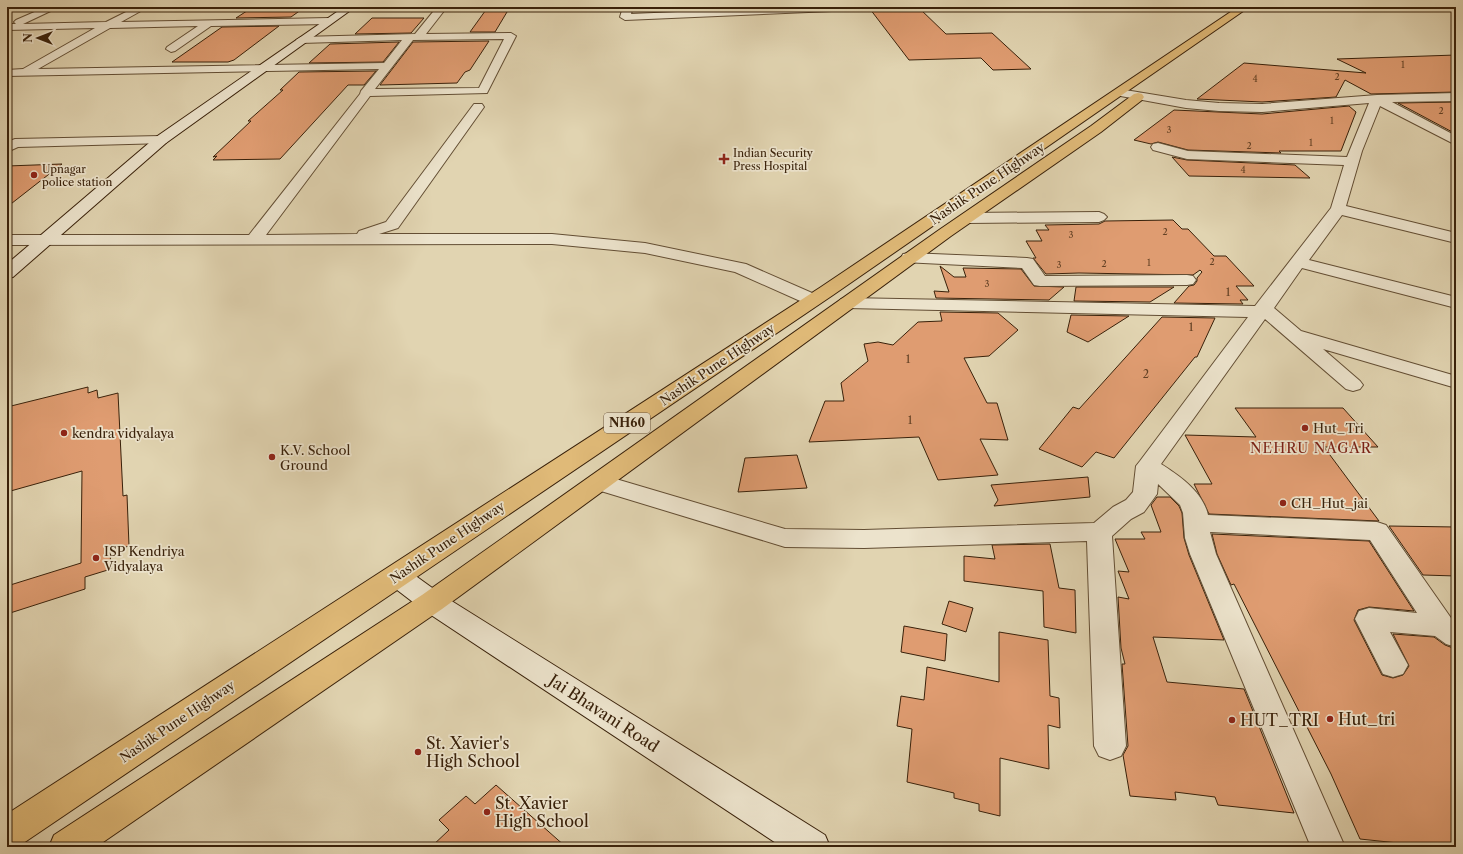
<svg xmlns="http://www.w3.org/2000/svg" width="1463" height="854" font-family="'Libre Caslon Text',serif">
  <style>
    .building { fill: #df9c71; stroke: #39210a }
    .lines { fill: none; stroke-linecap: round; stroke-linejoin: round }
    .street-casing { stroke: #634e34; stroke-width: 2 }
    .secondary-casing { stroke: #39210a; stroke-width: 2 }
    .highway-casing { stroke: #39210a; stroke-width: 2 }
    .street { fill: #ece3cc; fill-rule: evenodd }
    .secondary { fill: #ece3cc; fill-rule: evenodd }
    .highway { fill: #e0ba78; fill-rule: evenodd }
    .poi-dot { fill: #8f2418; stroke: #ece3cc; stroke-width: 1.5 }
    .labels { text-anchor: middle; stroke-width: 3.5; stroke-linejoin: round; paint-order: stroke }
    .far-number-label { font-size: 9px; fill: #624024 }
    .far-poi-label { font-size: 11px; fill: #39210a; stroke: #ece3cc; text-anchor: start }
    .number-label { font-size: 11px; fill: #624024 }
    .shield { fill: #ece3cc; stroke: #6f5b44; stroke-width: 1 }
    .shield-label { font-size: 12px; font-weight: bold; fill: #39210a }
    .street-label { font-size: 13px; fill: #39210a; stroke: #ece3cc }
    .poi-label { font-size: 13px; fill: #39210a; stroke: #ece3cc; text-anchor: start }
    .neighbourhood-label { font-size: 14px; letter-spacing: 1px; fill: #7a1f14; stroke: #ece3cc }
    .near-street-label { font-size: 16px; fill: #39210a; stroke: #ece3cc }
    .near-poi-label { font-size: 16px; fill: #39210a; stroke: #ece3cc; text-anchor: start }
  </style>
  <rect width="100%" height="100%" fill="#e1d4b1"/>
  <filter id="stains"><feTurbulence type="fractalNoise" baseFrequency=".005" numOctaves="4"/><feColorMatrix values="0 0 0 0 .2 0 0 0 0 .09 0 0 0 0 .02 0 0 0 .5 -.17"/></filter>
  <radialGradient id="worn" r=".72"><stop offset=".6" stop-color="#630" stop-opacity="0"/><stop offset="1" stop-color="#630" stop-opacity=".3"/></radialGradient>
  <g class="building">
    <polygon points="253,7 305,7 291,17 236,18"/>
    <polygon points="488,7 510,7 495,32 470,32"/>
    <polygon points="910,8 919,8 946,34 992,33 1031,69 993,70 981,58 909,60 870,9"/>
    <polygon points="372,18 424,18 411,33 355,34"/>
    <polygon points="279,26 234,60 228,62 172,62 222,27"/>
    <polygon points="489,41 470,70 465,72 457,83 380,85 413,42"/>
    <polygon points="399,42 383,62 309,63 330,44"/>
    <polygon points="1456,55 1456,92 1371,94 1345,80 1336,97 1262,102 1197,99 1244,63 1366,73 1337,59"/>
    <polygon points="376,71 364,85 348,85 280,159 213,160 217,156 213,157 251,121 248,121 283,90 280,90 299,72"/>
    <polygon points="1456,102 1456,134 1398,103"/>
    <polygon points="1349,106 1356,112 1341,151 1279,151 1281,153 1188,150 1158,142 1151,144 1134,140 1174,110 1262,114"/>
    <polygon points="1172,157 1187,160 1295,165 1310,178 1189,176"/>
    <polygon points="62,164 7,207 7,166"/>
    <polygon points="1173,220 1182,229 1188,229 1214,256 1226,256 1254,286 1236,286 1248,300 1240,300 1243,304 1174,303 1189,286 1194,285 1197,281 1197,278 1202,272 1200,270 1193,275 1079,273 1046,274 1033,258 1036,258 1026,241 1042,241 1036,230 1049,230 1045,225 1099,224 1105,221"/>
    <polygon points="940,266 954,277 966,277 963,268 1021,269 1034,286 1064,287 1049,300 936,298 934,291 949,292"/>
    <polygon points="1076,287 1174,287 1150,302 1074,301"/>
    <polygon points="940,312 998,313 1018,330 989,356 964,358 987,403 997,403 1008,440 980,439 998,475 938,480 919,437 809,442 825,401 844,401 841,383 868,361 864,344 878,342 893,345 918,322 942,321"/>
    <polygon points="1071,315 1129,316 1088,342 1067,332"/>
    <polygon points="1162,317 1215,318 1197,357 1195,357 1114,458 1096,452 1082,467 1039,449 1073,407 1079,409"/>
    <polygon points="88,387 88,393 97,390 98,398 118,393 123,496 127,495 129,546 110,552 111,569 85,577 85,589 7,614 7,586 81,563 82,471 7,492 7,407"/>
    <polygon points="1235,408 1343,408 1378,447 1324,447 1379,521 1209,514 1194,484 1212,484 1185,435 1256,437"/>
    <polygon points="797,455 807,488 738,492 745,458"/>
    <polygon points="1088,477 1090,497 994,506 998,500 991,485"/>
    <polygon points="1157,497 1170,497 1179,506 1182,513 1184,538 1189,555 1224,640 1153,637 1167,682 1244,689 1294,813 1218,805 1215,797 1175,792 1176,800 1130,796 1123,755 1128,746 1122,664 1125,664 1121,648 1118,597 1129,599 1118,571 1129,572 1115,539 1145,539 1141,532 1161,532 1151,505"/>
    <polygon points="1389,526 1456,527 1456,576 1423,575"/>
    <polygon points="1212,534 1369,541 1414,611 1369,607 1358,610 1354,620 1382,675 1393,678 1403,675 1409,666 1393,634 1434,637 1445,645 1453,648 1456,652 1456,847 1436,847 1360,839 1331,774 1234,584 1231,585 1217,554"/>
    <polygon points="1050,544 1059,588 1075,590 1076,633 1044,627 1043,591 964,581 964,556 995,559 992,545"/>
    <polygon points="949,601 973,608 966,632 942,624"/>
    <polygon points="904,626 947,634 945,661 901,652"/>
    <polygon points="999,632 1048,640 1050,696 1059,698 1060,728 1048,725 1049,769 1000,758 1000,816 979,811 979,804 954,798 954,793 907,782 912,729 897,726 901,696 924,700 927,667 999,682"/>
    <polygon points="496,785 566,847 431,847 449,830 439,820 466,796 475,804"/>
  </g>
  <g class="lines">
    <defs>
      <g id="street">
        <path d="M46 7H59L23 24 106 22 136 7H148L121 22 329 18 334 21 329 24 211 26 175 51 171 52 166 49 167 47 198 26 110 28 38 69 384 63 402 40 301 43 296 40 301 37 415 34 437 7H447L426 34 511 33 516 36 487 93 370 96 266 235 357 234 359 231 386 222 474 104H482L484 107 398 228 379 234H552L645 243 746 264 819 296 822 300 819 304 813 305 807 304 735 272 645 253 552 244 7 245V235H249L360 94 361 91 379 69 7 76V70L23 69 95 28 7 30V24H16L14 22 16 20ZM504 39 479 88 375 89 413 40Z"/>
        <polygon points="623,7 633,7 631,14 792,7 860,7 855,10 625,20 620,17"/>
        <path d="M1119 89 1186 100 1219 103 1262 104 1377 95 1456 93V101L1392 102 1456 136V145L1380 106 1362 151 1346 206 1456 233V243L1342 215 1309 260 1456 297V308L1302 268 1274 308 1301 331 1456 376V388L1323 349 1360 381 1363 385 1360 389 1353 391 1346 389 1265 319 1161 464C1180 476 1203 492 1208 515L1377 522 1386 525 1451 618 1456 621V647L1446 644 1435 636 1390 632 1408 665 1403 674 1393 677 1383 674 1355 619 1359 611 1369 608 1417 613 1370 540 1210 532 1216 554 1345 847H1311L1190 554 1185 538 1183 513 1180 505 1158 484 1157 494 1144 512 1131 519 1112 536 1126 746 1121 756 1110 760 1099 756 1094 746 1087 541 864 548 785 547 591 488 587 482 591 476 599 474 785 529 864 530 1094 523 1113 507 1126 500 1133 492 1136 466 1140 461 1248 317 847 308 841 307 838 303 841 299 847 298 1255 306 1331 208 1344 165 1187 159 1153 150 1151 147 1153 144 1158 143 1188 151 1347 157 1369 103 1262 112 1219 111 1186 108 1115 95 1113 93 1115 91Z"/>
        <polygon points="161,136 166,137 168,140 166,143 18,147 7,152 7,142 15,139"/>
        <polygon points="1099,212 1104,214 1107,217 1104,220 1099,222 967,223 962,221 959,218 962,215 967,213"/>
        <polygon points="909,253 1027,258 1033,259 1045,276 1187,275 1193,276 1196,280 1193,284 1187,285 1040,286 1034,285 1022,268 903,262 901,258 903,254"/>
      </g>
      <g id="secondary">
        <polygon points="344,7 355,7 166,143 13,277 7,278 7,264 156,137"/>
        <polygon points="397,566 406,569 442,595 825,835 830,847 782,847 422,609 388,583 384,576 388,569"/>
      </g>
      <g id="highway">
        <polygon points="1238,7 1249,7 833,295 19,846 7,847 7,814 821,287"/>
        <polygon points="1138,93 1142,94 1144,97 1142,100 1101,132 951,236 442,609 96,847 49,847 54,835 422,595 939,230 1091,126 1134,94"/>
      </g>
    </defs>
    <use href="#street" class="street-casing"/>
    <use href="#secondary" class="secondary-casing"/>
    <use href="#highway" class="highway-casing"/>
    <use href="#street" class="street"/>
    <use href="#secondary" class="secondary"/>
    <use href="#highway" class="highway"/>
  </g>
  <g class="poi-dot">
    <path d="M722 153h4v4h4v4h-4v4h-4v-4h-4v-4h4z"/>
    <circle cx="34" cy="175" r="4"/>
    <circle cx="1305" cy="428" r="4"/>
    <circle cx="64" cy="433" r="4"/>
    <circle cx="272" cy="457" r="4"/>
    <circle cx="1283" cy="503" r="4"/>
    <circle cx="96" cy="558" r="4"/>
    <circle cx="1330" cy="719" r="4"/>
    <circle cx="1232" cy="720" r="4"/>
    <circle cx="418" cy="752" r="4"/>
    <circle cx="487" cy="812" r="4"/>
  </g>
  <g class="labels">
    <g class="far-number-label">
      <text x="1403" y="68">1</text>
      <text x="1337" y="80">2</text>
      <text x="1255" y="82">4</text>
      <text x="1441" y="114">2</text>
      <text x="1332" y="124">1</text>
      <text x="1169" y="133">3</text>
      <text x="1311" y="146">1</text>
      <text x="1249" y="149">2</text>
      <text x="1243" y="173">4</text>
      <text x="1165" y="235">2</text>
      <text x="1071" y="238">3</text>
      <text x="1212" y="265">2</text>
      <text x="1149" y="266">1</text>
      <text x="1104" y="267">2</text>
      <text x="1059" y="268">3</text>
      <text x="987" y="287">3</text>
    </g>
    <g class="far-poi-label">
      <text x="733" y="157">Indian Security<tspan x="733" dy="13">Press Hospital</tspan></text>
      <text x="42" y="173">Upnagar<tspan x="42" dy="13">police station</tspan></text>
    </g>
    <g class="number-label">
      <text x="1228" y="296">1</text>
      <text x="1191" y="331">1</text>
      <text x="908" y="363">1</text>
      <text x="1146" y="378">2</text>
      <text x="910" y="424">1</text>
    </g>
    <rect class="shield" x="604" y="413" width="46" height="20" rx="3"/>
    <g class="shield-label">
      <text x="627" y="427">NH60</text>
    </g>
    <g class="street-label">
      <text transform="translate(987 183) rotate(-34)" y="5">Nashik Pune Highway</text>
      <text transform="translate(717 364) rotate(-34)" y="5">Nashik Pune Highway</text>
      <text transform="translate(447 542) rotate(-34)" y="5">Nashik Pune Highway</text>
      <text transform="translate(177 721) rotate(-34)" y="5">Nashik Pune Highway</text>
    </g>
    <g class="poi-label">
      <text x="1313" y="433">Hut_Tri</text>
      <text x="72" y="438">kendra vidyalaya</text>
      <text x="280" y="455">K.V. School<tspan x="280" dy="15">Ground</tspan></text>
      <text x="1291" y="508">CH_Hut_jai</text>
      <text x="104" y="556">ISP Kendriya<tspan x="104" dy="15">Vidyalaya</tspan></text>
    </g>
    <g class="neighbourhood-label">
      <text x="1311" y="453">NEHRU NAGAR</text>
    </g>
    <g class="near-street-label">
      <text transform="translate(604 713) rotate(33)" y="6">Jai Bhavani Road</text>
    </g>
    <g class="near-poi-label">
      <text x="1338" y="725">Hut_tri</text>
      <text x="1240" y="726">HUT_TRI</text>
      <text x="426" y="749">St. Xavier's<tspan x="426" dy="18">High School</tspan></text>
      <text x="495" y="809">St. Xavier<tspan x="495" dy="18">High School</tspan></text>
    </g>
  </g>
  <rect width="1463" height="854" fill="none" stroke="#e1d4b1" stroke-width="24"/>
  <rect x="8" y="8" width="1447" height="838" fill="none" stroke="#39210a" stroke-width="2"/>
  <rect x="12" y="12" width="1439" height="830" fill="none" stroke="#39210a"/>
  <g transform="translate(38 38) rotate(270)" stroke="#ece3cc" stroke-width="3" paint-order="stroke">
  <path d="M0-3L7 15L0 10L-7 15Z" fill="#39210a"/>
  <text y="-6" font-size="11" font-weight="bold" text-anchor="middle" fill="#39210a">N</text>
  </g>
  <rect width="100%" height="100%" filter="url(#stains)"/>
  <rect width="100%" height="100%" fill="url(#worn)"/>
</svg>
